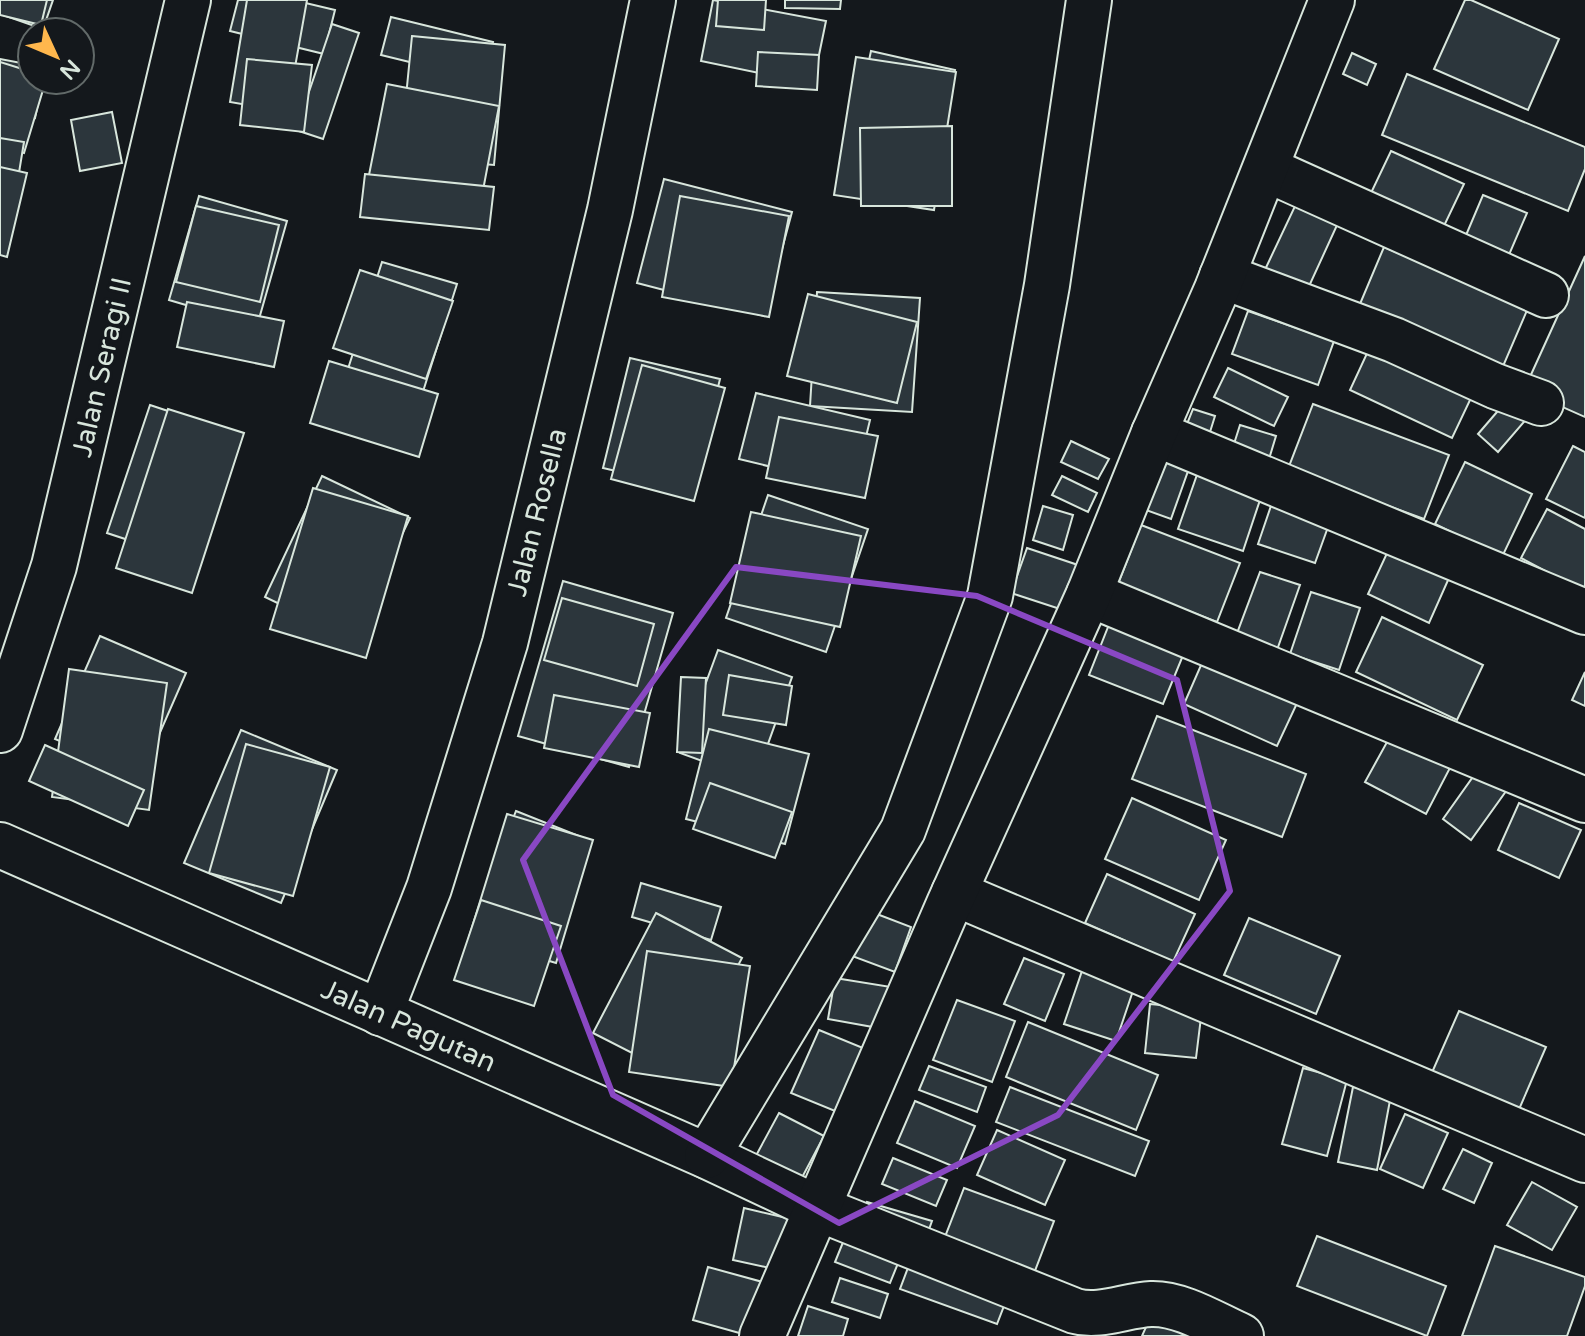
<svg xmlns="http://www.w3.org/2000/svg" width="1585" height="1336" font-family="'Varela Round',sans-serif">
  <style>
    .building { fill: #2c363c; stroke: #d8e6dc; stroke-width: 2 }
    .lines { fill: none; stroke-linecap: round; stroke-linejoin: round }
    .minor-casing { stroke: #d8e6dc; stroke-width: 48 }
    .minor { stroke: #14181c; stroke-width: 44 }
    .marked { fill: none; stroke: #8948c3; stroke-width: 6; stroke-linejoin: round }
    .labels { text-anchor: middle; stroke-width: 6; stroke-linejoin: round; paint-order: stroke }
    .street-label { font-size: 28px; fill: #d8e6dc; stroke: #14181c }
  </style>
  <rect width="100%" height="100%" fill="#14181c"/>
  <g class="building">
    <polygon points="0,0 53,0 43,29 0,14"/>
    <polygon points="0,0 47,0 41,25 0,15"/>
    <polygon points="238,0 293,0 335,10 324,54 230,31"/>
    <polygon points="247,0 307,0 287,112 230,102"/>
    <polygon points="713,0 826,21 813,84 701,61"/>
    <polygon points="718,0 766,0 764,30 716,26"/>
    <polygon points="785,0 841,0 840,9 785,8"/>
    <polygon points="1465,0 1471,0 1559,39 1528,110 1434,69"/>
    <polygon points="391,17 493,42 483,80 381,55"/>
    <polygon points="332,24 359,33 323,139 296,130"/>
    <polygon points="412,36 505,45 494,165 400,157"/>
    <polygon points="871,51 955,70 946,111 862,93"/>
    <polygon points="758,52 819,55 817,90 756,86"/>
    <polygon points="1352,53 1376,64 1367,85 1343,74"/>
    <polygon points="856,57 956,72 934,210 834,195"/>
    <polygon points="0,59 32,65 32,80 43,80 35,118 0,111"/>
    <polygon points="247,59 312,65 304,132 240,125"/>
    <polygon points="0,62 32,72 32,80 46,80 24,153 0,146"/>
    <polygon points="1407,74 1585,147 1585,169 1568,211 1382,135"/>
    <polygon points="387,84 499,106 480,206 367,185"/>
    <polygon points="112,112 122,163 80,171 71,120"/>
    <polygon points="952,126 952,206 861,206 860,128"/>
    <polygon points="0,138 24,142 8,240 0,239"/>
    <polygon points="1391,151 1464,184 1443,228 1370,195"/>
    <polygon points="0,167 27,173 7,257 0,255"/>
    <polygon points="365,174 494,187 489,230 360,217"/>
    <polygon points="664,179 792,212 764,316 637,283"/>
    <polygon points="1483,195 1527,213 1505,264 1461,247"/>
    <polygon points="199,196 287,221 257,326 169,300"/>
    <polygon points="680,196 789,216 769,317 662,297"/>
    <polygon points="1296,204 1338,223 1305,295 1262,276"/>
    <polygon points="196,206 279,225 260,302 176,282"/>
    <polygon points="1384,247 1528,308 1501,371 1357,311"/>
    <polygon points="1585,256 1585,417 1524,390"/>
    <polygon points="382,262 457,284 408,439 333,416"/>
    <polygon points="360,270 453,301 426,379 333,348"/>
    <polygon points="817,292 920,298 912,412 810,406"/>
    <polygon points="808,294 917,322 897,403 787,376"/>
    <polygon points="187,302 284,321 274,367 177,347"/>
    <polygon points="1248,311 1334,341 1318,385 1232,354"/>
    <polygon points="1369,349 1471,398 1452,438 1350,390"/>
    <polygon points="630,358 720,379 693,489 603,468"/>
    <polygon points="329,361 438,394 419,457 310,423"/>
    <polygon points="642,365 725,388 694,501 611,479"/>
    <polygon points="1228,368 1288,397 1274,426 1214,397"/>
    <polygon points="756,393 870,420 854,487 739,459"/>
    <polygon points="1509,398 1529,416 1498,452 1478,434"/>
    <polygon points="1313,404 1449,455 1424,519 1288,469"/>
    <polygon points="150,405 237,434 195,562 107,533"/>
    <polygon points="168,409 244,433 192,593 116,568"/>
    <polygon points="1193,409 1215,416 1210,432 1187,424"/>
    <polygon points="779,417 878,436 865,498 766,478"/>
    <polygon points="1240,425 1276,436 1269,459 1233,447"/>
    <polygon points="1071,441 1109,459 1098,479 1061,462"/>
    <polygon points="1573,446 1585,452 1585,518 1546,499"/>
    <polygon points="1167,448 1193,457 1171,519 1143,509"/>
    <polygon points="1465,462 1532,494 1502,557 1435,524"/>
    <polygon points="1199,469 1263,491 1243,551 1178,529"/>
    <polygon points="322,476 410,518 352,639 265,597"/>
    <polygon points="1062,476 1097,493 1088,512 1052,495"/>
    <polygon points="313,488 408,516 366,658 270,629"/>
    <polygon points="768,495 868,529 826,652 726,618"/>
    <polygon points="1274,497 1332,516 1315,563 1258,544"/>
    <polygon points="1043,506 1073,515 1063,550 1033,540"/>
    <polygon points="1547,509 1585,529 1585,592 1521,558"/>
    <polygon points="751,512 861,536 840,627 730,603"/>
    <polygon points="1141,525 1240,563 1217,622 1118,584"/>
    <polygon points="1027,548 1078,565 1063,610 1011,593"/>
    <polygon points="1388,551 1449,578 1429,623 1368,594"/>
    <polygon points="1260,572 1300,585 1277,650 1236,636"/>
    <polygon points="563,581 673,613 629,767 518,736"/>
    <polygon points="1311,592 1360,608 1339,670 1290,654"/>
    <polygon points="562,598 654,624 637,686 544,660"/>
    <polygon points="1382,617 1483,665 1457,720 1356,672"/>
    <polygon points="1110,622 1184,653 1163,704 1089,675"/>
    <polygon points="100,636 186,673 141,776 55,739"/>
    <polygon points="718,650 792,677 755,780 680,753"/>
    <polygon points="1205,656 1299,699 1277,746 1184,704"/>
    <polygon points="69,669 167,683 149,810 52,797"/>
    <polygon points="1585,672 1585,706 1572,700"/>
    <polygon points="729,675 792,686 786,725 723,715"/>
    <polygon points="681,677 706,678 702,753 677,752"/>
    <polygon points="554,695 650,713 639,767 544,748"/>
    <polygon points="1157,716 1306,774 1282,837 1132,779"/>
    <polygon points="709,729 809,754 785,844 686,819"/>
    <polygon points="241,730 337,770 281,903 184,863"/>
    <polygon points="1392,733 1452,764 1426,814 1365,782"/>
    <polygon points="246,744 330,767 293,896 209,873"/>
    <polygon points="45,745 144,790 128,826 29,781"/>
    <polygon points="1480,767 1509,787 1471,840 1443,819"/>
    <polygon points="710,783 792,812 775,858 693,829"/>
    <polygon points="1132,798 1226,840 1199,900 1105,859"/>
    <polygon points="1519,803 1581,830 1559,878 1498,850"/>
    <polygon points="516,811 589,840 563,907 489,878"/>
    <polygon points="507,814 593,840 556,963 469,937"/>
    <polygon points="1107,874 1195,914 1173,962 1085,923"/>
    <polygon points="641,883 721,907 711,940 632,917"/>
    <polygon points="481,900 561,926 534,1006 454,980"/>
    <polygon points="869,911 911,927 895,972 852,956"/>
    <polygon points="656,913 742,958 679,1077 593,1033"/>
    <polygon points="1249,918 1340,956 1316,1014 1224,975"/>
    <polygon points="647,951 750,966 731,1087 629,1072"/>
    <polygon points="1024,958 1064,974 1045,1021 1004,1004"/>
    <polygon points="1083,968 1135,985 1116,1041 1064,1024"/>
    <polygon points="835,978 891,987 884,1029 828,1019"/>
    <polygon points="957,1000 1015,1021 992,1082 933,1060"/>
    <polygon points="1150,1004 1202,1009 1196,1058 1145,1053"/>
    <polygon points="1459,1011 1546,1047 1517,1114 1430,1077"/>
    <polygon points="1028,1022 1158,1075 1136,1130 1006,1077"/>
    <polygon points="819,1030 863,1048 835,1111 791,1093"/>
    <polygon points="929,1066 986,1087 977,1112 919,1090"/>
    <polygon points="1303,1068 1347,1080 1327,1156 1282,1144"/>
    <polygon points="1010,1087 1149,1141 1135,1176 996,1122"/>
    <polygon points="1353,1087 1391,1095 1377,1170 1338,1162"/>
    <polygon points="915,1101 975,1126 957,1168 897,1143"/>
    <polygon points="779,1113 824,1136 797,1187 752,1163"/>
    <polygon points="1405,1114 1448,1133 1423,1188 1380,1169"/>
    <polygon points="997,1130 1065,1160 1045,1205 977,1175"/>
    <polygon points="1463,1149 1492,1163 1474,1203 1443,1189"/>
    <polygon points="893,1158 947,1180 936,1206 882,1184"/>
    <polygon points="1532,1182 1577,1207 1552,1250 1507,1225"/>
    <polygon points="964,1188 1054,1221 1033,1276 943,1242"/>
    <polygon points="867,1202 932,1221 927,1235 863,1216"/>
    <polygon points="744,1208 791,1219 779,1270 733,1260"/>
    <polygon points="850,1225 905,1246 890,1283 835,1262"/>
    <polygon points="1317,1236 1446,1286 1427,1336 1297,1286"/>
    <polygon points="1495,1246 1585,1277 1585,1286 1567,1336 1462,1336"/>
    <polygon points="912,1257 1009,1293 997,1324 900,1289"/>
    <polygon points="708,1267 770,1284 750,1336 693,1320"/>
    <polygon points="840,1278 888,1294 880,1318 832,1302"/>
    <polygon points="808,1306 848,1319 843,1336 798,1336"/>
    <polygon points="1154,1309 1191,1326 1186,1336 1142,1336"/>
  </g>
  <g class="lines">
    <defs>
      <g id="minor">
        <polyline points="1266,169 1546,295"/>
        <polyline points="1222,276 1394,340 1495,386 1541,403"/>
        <polyline points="1154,433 1585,612"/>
        <polyline points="1089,594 1585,800"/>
        <polyline points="0,730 54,566 188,0"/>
        <path d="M0 845 707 1156 817 1208 1075 1311C1100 1318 1126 1305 1151 1304 1181 1303 1214 1324 1241 1336"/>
        <polyline points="954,893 1585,1160"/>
        <polyline points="380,1013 429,888 505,643 610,210 653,0"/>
        <polyline points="707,1156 903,830 990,596 1047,285 1089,0"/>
        <polyline points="762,1336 949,904 1089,594 1154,433 1217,289 1332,0"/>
      </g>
    </defs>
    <use href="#minor" class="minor-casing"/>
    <use href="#minor" class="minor"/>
  </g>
  <path class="marked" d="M736 567 977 596 1177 680 1230 891 1058 1115 839 1223 613 1095 523 860Z"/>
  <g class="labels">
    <g class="street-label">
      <text transform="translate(101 367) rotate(-77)" y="10">Jalan Seragi II</text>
      <text transform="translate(536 512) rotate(-76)" y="10">Jalan Rosella</text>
      <text transform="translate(409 1025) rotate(24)" y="10">Jalan Pagutan</text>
    </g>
  </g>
  <g transform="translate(56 56) rotate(134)"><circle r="38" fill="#14181c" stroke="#626a69" stroke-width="2"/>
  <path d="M0-6L14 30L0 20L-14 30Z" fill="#ffb74d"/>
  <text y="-12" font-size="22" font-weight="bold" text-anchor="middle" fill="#d8e6dc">N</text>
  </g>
</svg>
